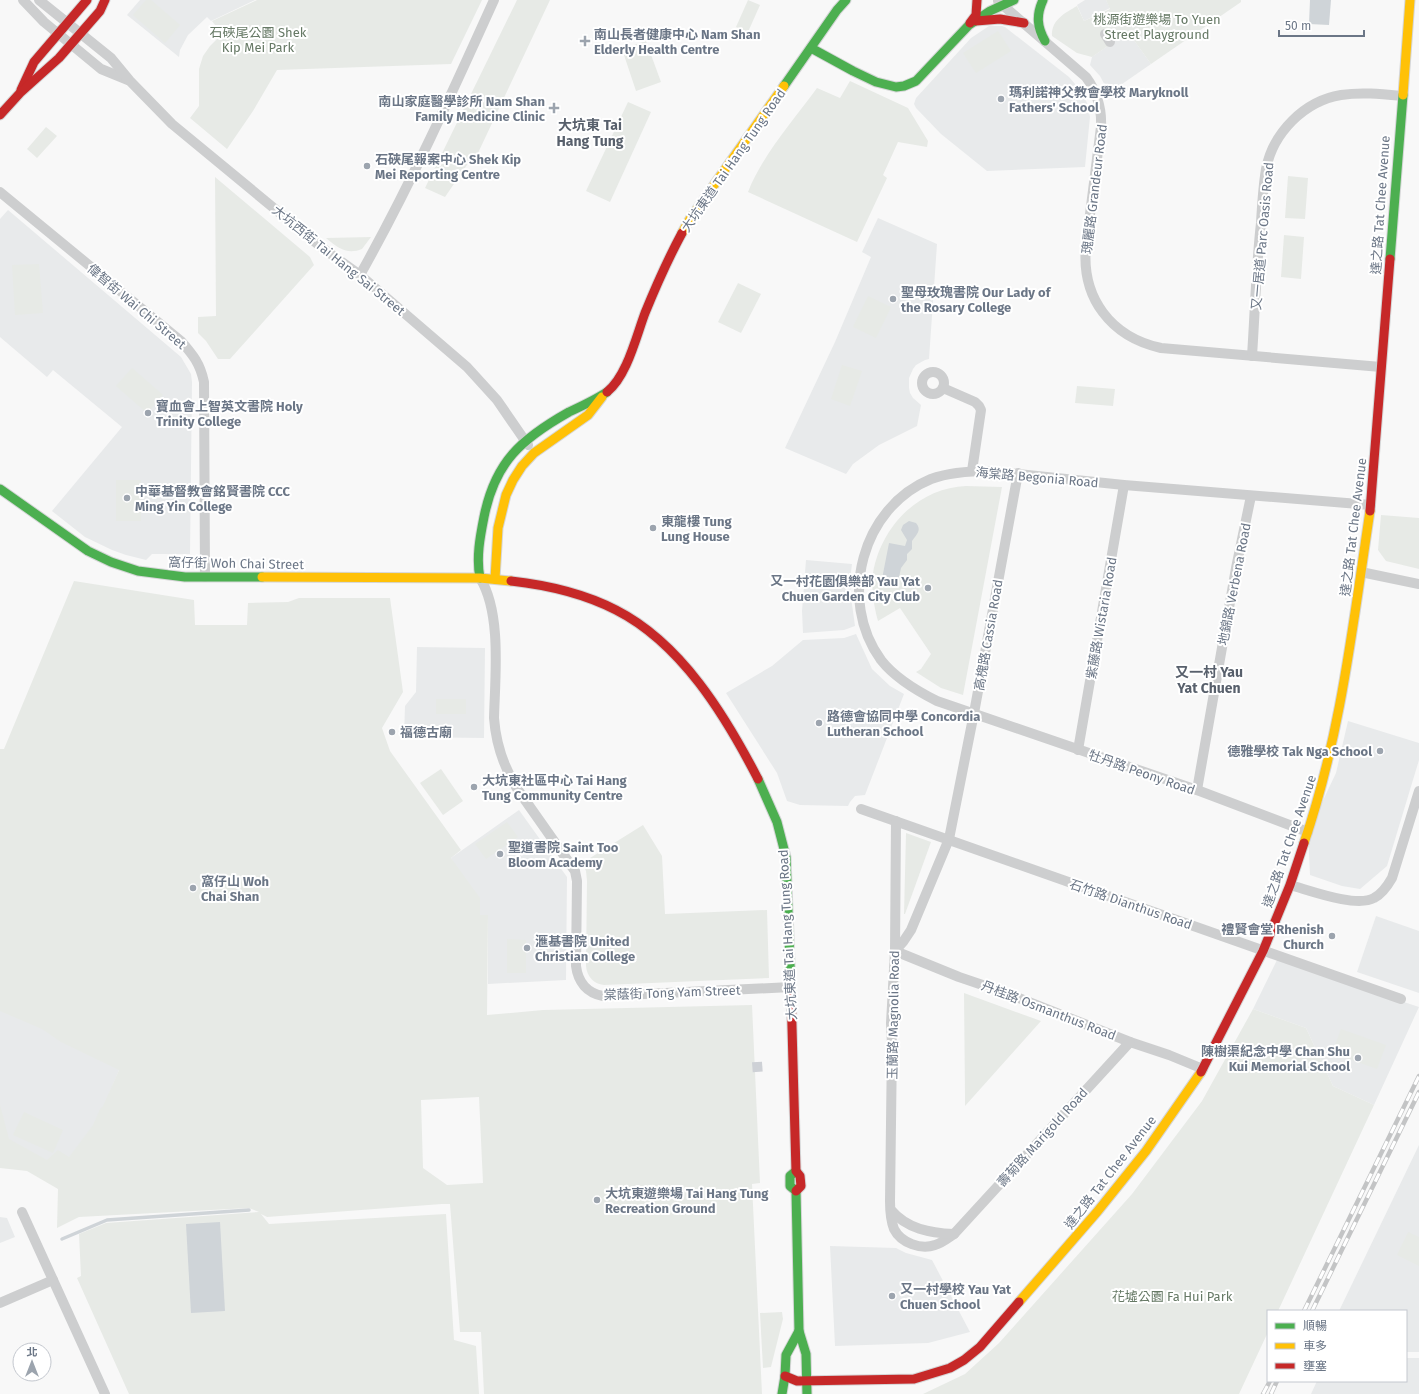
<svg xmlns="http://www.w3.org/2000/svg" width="1419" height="1394" font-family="'Fira Sans','Noto Sans TC',sans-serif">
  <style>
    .built { fill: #e8eaeb }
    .green { fill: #e7eae6; fill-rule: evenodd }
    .water { fill: #cfd4d8 }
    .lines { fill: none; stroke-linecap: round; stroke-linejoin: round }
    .stream { stroke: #cfd4d8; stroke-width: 3.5 }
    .street-tunnel { stroke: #ced1d6; stroke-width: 10; stroke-dasharray: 10 5; stroke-linecap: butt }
    .fast-casing { stroke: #d5d6d7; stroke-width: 11 }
    .slow-casing { stroke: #d5d6d7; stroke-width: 11 }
    .jam-casing { stroke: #d5d6d7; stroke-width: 11 }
    .street { stroke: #cdcecf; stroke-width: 10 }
    .fast { stroke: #4caf50; stroke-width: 9 }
    .slow { stroke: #ffc107; stroke-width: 9 }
    .jam { stroke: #c62828; stroke-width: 9 }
    .rail-casing { stroke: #c3c4c5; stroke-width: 4.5 }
    .rail { stroke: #fff; stroke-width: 3; stroke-dasharray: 9; stroke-linecap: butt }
    .poi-dot { fill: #9ca4ae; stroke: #fff; stroke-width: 1.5 }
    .labels { text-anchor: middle; stroke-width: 4; stroke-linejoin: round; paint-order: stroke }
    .park-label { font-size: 13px; fill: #667965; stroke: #fff }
    .poi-label { font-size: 13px; font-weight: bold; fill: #6b7686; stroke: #fff; text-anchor: start }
    .street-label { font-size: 13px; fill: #6b7686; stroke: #fff }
    .neighbourhood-label { font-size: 14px; font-weight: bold; fill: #58606c; stroke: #fff }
  </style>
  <rect width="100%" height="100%" fill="#f8f8f8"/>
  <g class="built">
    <polygon points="140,0 255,0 211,21 207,17 188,35 180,50 179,57 127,15"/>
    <polygon points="1085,0 1106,0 1110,8 1084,21 1077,5"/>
    <polygon points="989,26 1002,26 1005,27 1069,77 1082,92 1087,103 1090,117 1085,167 987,171 941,134 916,108 914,104 916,98 971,38"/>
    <polygon points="1128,32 1151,64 1109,93 1100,76 1090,65 1092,57"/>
    <polygon points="8,210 181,357 191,374 192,382 190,554 152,554 146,560 126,555 112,550 85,537 52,511 122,427 53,370 47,377 0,337 0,219"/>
    <polygon points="878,218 937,244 929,359 925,360 916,365 913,369 909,378 909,388 910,393 913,398 921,405 917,426 879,445 853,464 846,474 785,448 835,342 871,257 862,252"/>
    <polygon points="806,560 852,564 850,580 851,597 855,626 844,630 803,633 802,611"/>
    <polygon points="856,634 872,669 890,686 904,694 865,795 855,796 850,802 848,806 800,805 787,801 777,773 726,693 772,666 803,640 844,638"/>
    <polygon points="417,647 485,648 484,738 404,737 405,706 416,692"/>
    <polygon points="1348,721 1419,743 1419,760 1387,866 1360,889 1342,886 1310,875 1308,832 1336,773"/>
    <polygon points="519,810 567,877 566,980 488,984 488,916 480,915 451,858"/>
    <polygon points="1376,916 1419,931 1419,993 1357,972"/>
    <polygon points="1277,960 1419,1007 1374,1105 1333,1086 1306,1028 1253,1009"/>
    <polygon points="0,1007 122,1063 90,1139 50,1174 0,1152"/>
    <polygon points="1419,1145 1419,1352 1406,1352 1406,1311 1339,1311"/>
    <polygon points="0,1217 7,1218 15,1237 0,1243"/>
    <polygon points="830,1246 896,1248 906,1253 932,1260 970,1332 928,1343 835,1346"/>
    <polygon points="1406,1358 1419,1358 1419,1394 1311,1394 1317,1381 1406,1381"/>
  </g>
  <g class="green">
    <polygon points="146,0 151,0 180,25 165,43 133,15"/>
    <polygon points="257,0 482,0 451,64 277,70 253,111 227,149 190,118 199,106 199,69 203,56 210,46 222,34 212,21"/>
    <polygon points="517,0 550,0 478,153 471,159 445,197 425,188"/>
    <polygon points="748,0 760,5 748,32 736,27"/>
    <path d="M1106 0H1241V2L1151 64 1128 32 1092 57 1077 53 1052 36C1051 20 1065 13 1077 6L1084 21 1110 9Z"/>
    <polygon points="998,31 1011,51 976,73 963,53"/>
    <polygon points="646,41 661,82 636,91 622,49"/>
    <path d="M850 81 908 108 928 141 927 147 898 142 883 175 887 178 857 242 748 192C763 154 793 121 817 88L840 98Z"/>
    <polygon points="628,102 651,112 610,202 586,191"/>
    <polygon points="46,127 57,136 37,158 27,149"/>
    <polygon points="1288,176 1308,178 1305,219 1285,218"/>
    <polygon points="215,177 310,257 314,265 230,359 218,359 206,341 198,333 198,317 216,316"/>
    <polygon points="1284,235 1304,237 1301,279 1281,277"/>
    <path d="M371 237 362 249C347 255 338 248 326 238Z"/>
    <polygon points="39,264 43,313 15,315 12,265"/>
    <polygon points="738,283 761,294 741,333 718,322"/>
    <polygon points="868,296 891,307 876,338 853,327"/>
    <polygon points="842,365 862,371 850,406 831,399"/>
    <polygon points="132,368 163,395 147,413 116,386"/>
    <polygon points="1077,386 1115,389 1113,406 1075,403"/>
    <rect x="116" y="480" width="25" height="41"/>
    <path d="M966 486 1002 487 963 695 941 688 916 672 921 669 931 654 900 608 878 621C874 606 871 589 873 573 881 527 918 488 966 486Z"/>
    <polygon points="1381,515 1419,518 1419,569 1386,561 1378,550"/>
    <path d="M74 581 194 600 195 625H247L248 603 288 602 299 598H390L403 692 382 728 390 751 461 850 451 858 480 898V915H488L487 1015 543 1010 752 1005 760 1183 752 1184 762 1394H484L481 1332H460L450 1204H442L267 1217 261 1214 269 1224 446 1214 454 1340 476 1346 479 1394H129L77 1278 81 1276 79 1234 106 1223 259 1212 249 1208 79 1217 57 1228 58 1189 27 1171 0 1168V1105L9 1139 47 1160 58 1150 69 1157 93 1125 100 1109 103 1106 119 1070 61 1042 42 1029 0 1011V749H4ZM479 1097 483 1183 447 1185 423 1168 421 1100Z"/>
    <rect x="436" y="699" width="30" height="15"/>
    <polygon points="441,769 463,801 443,815 420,783"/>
    <polygon points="507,822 518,837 486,859 475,844"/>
    <path d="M643 825 662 856 665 914 767 910 769 978 604 985C594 984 587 977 586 966L587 881 586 871 582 863Z"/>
    <polygon points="906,833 931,842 905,914 904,914"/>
    <polygon points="507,939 526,940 526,973 507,973"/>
    <polygon points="964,993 1041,1021 965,1106 965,1096"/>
    <polygon points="1253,1009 1306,1028 1333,1086 1374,1105 1278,1311 1268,1311 1268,1332 1239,1394 923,1394 965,1374 999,1343 1132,1194 1202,1101"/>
    <polygon points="1341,1029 1386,1045 1377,1069 1332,1053"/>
    <polygon points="24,1112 63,1130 53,1153 13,1135"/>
    <polygon points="1408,1232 1419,1237 1419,1266 1397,1255"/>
    <polygon points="782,1312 783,1319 771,1367 763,1368 760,1313"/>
  </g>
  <g class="water">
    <polygon points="1310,0 1331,0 1329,25 1309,24"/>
    <path d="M909 521 916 523C922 530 917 534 912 541V549L907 554V560L901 568 897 587 881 584 889 543 905 546 907 540 901 530 903 525Z"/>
    <polygon points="220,1222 225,1311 191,1313 186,1224"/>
  </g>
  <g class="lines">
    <polyline class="stream" points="62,1239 107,1220 249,1210"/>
    <polyline class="street-tunnel" points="757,1062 758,1076"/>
    <defs>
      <g id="fast">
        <path d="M1043 0C1036 15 1037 27 1045 41"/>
        <polyline points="811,48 853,71 876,82 896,87 904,86 916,81 969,25 990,11 1014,0"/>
        <polyline points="784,86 837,10 846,0"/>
        <polyline points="1390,259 1403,95"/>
        <polyline points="0,489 88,551 111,562 138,571 185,577 262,577"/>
        <path d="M480 578C476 558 480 537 484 517 495 462 521 439 569 412 582 406 595 400 607 392"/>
        <polyline points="758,779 777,822 786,857 791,991"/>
        <polyline points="796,1171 790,1176 790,1186 796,1191 799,1331 806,1354 807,1394"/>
        <polyline points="782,1394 785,1376 786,1355 799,1331"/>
      </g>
      <g id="slow">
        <polyline points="1403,95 1410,0"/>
        <polyline points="682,233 690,219 784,86"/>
        <polyline points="262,577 480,578 511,581"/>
        <polyline points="495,579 498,528 506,495 513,480 522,466 534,453 588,415 602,397"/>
        <path d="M1304 843C1341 735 1353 623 1370 511"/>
        <polyline points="1019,1302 1097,1212 1146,1151 1201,1072"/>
      </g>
      <g id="jam">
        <polyline points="976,21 1000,19 1024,23"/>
        <polyline points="970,23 976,15 977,0"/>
        <polyline points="21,90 34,62 87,0"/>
        <polyline points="0,115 20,93 59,58 100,11 105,0"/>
        <path d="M607 392C627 376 636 337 645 313 656 286 668 259 682 233"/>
        <polyline points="1370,511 1390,259"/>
        <path d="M511 581C547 585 583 593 616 610 681 643 725 715 758 779"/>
        <polyline points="791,991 796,1171 800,1176 801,1186 796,1191"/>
        <polyline points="1201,1072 1263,951 1290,885 1304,843"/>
        <polyline points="785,1376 797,1381 914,1379 950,1368 964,1360 980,1347 1019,1302"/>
      </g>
    </defs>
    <use href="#fast" class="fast-casing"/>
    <use href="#slow" class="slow-casing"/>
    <use href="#jam" class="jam-casing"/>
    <g class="street">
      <polyline points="23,0 44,22 101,69 128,80"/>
      <polyline points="39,0 111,58 130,81 172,124 321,247 360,275 467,367 497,400 528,445"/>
      <path d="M998 1 1086 77C1097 92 1102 108 1101 127L1086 246C1081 298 1111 337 1161 348L1381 367"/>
      <polyline points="1105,34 1110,42"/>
      <path d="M0 192 181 341C193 355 200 363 204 382L205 577"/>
      <path d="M360 275C410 186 452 93 494 0"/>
      <path d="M1252 356C1255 312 1256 267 1261 223 1262 205 1263 187 1266 169 1273 133 1304 101 1341 95 1361 92 1381 94 1402 96"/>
      <circle cx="933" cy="383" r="11"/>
      <polyline points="943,388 975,402 979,406 981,410 972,471"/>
      <polyline points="1018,473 974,713 949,839 911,930 903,942 895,951 959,977 1009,994 1130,1042 1169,1055 1203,1069"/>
      <polyline points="1361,572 1419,584"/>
      <path d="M480 578C502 613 495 678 494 718 496 745 504 768 518 790L575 871 577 881 576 966C578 982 587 993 603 996L791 987"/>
      <polyline points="1078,750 1124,485"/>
      <polyline points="1197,790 1236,568 1251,496"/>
      <polyline points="861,809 1401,999"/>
      <path d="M896 821 895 951 891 1023 892 1045 890 1201C890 1209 891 1221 894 1229 901 1243 921 1250 935 1245 942 1243 948 1238 954 1234L1130 1042"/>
      <path d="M1308 832 1197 790 937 701C917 691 895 678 881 660 837 600 862 507 931 479 950 472 970 471 990 471L1124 485 1371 505"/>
      <path d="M1290 885C1309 890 1356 908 1374 898 1382 894 1388 885 1392 878L1419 791"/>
      <path d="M891 1210C907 1229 930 1233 954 1234"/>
      <polyline points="22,1212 105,1394"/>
      <polyline points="0,1303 53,1280"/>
    </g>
    <use href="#fast" class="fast"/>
    <use href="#slow" class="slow"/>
    <use href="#jam" class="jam"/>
    <defs>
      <g id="rail">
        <polyline points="1304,1311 1419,1076"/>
        <polyline points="1312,1311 1419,1092"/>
        <polyline points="1263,1394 1270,1381"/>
        <polyline points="1271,1394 1277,1381"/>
      </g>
    </defs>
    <use href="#rail" class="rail-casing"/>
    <use href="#rail" class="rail"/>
  </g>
  <g class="poi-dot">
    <path d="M583 35h4v4h4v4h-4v4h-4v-4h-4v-4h4z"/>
    <circle cx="1001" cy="99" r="4"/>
    <path d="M552 102h4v4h4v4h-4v4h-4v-4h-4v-4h4z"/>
    <circle cx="367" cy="166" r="4"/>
    <circle cx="893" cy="299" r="4"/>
    <circle cx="148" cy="413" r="4"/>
    <circle cx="127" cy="498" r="4"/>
    <circle cx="653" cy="528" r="4"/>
    <circle cx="928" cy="588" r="4"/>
    <circle cx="819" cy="723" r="4"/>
    <circle cx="392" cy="732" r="4"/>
    <circle cx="1380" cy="751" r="4"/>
    <circle cx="474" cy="787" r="4"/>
    <circle cx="500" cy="854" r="4"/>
    <circle cx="193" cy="888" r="4"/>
    <circle cx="1332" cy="936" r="4"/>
    <circle cx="527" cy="948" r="4"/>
    <circle cx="1358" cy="1058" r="4"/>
    <circle cx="597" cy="1200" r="4"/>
    <circle cx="892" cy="1296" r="4"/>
  </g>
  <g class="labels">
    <g class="park-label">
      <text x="1157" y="24">桃源街遊樂場 To Yuen<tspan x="1157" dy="15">Street Playground</tspan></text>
      <text x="258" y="37">石硤尾公園 Shek<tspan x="258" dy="15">Kip Mei Park</tspan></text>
      <text x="1172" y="1301">花墟公園 Fa Hui Park</text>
    </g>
    <g class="poi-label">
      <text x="594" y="39">南山長者健康中心 Nam Shan<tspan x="594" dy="15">Elderly Health Centre</tspan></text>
      <text x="1009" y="97">瑪利諾神父教會學校 Maryknoll<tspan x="1009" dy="15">Fathers' School</tspan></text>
      <text x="545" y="106" text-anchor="end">南山家庭醫學診所 Nam Shan<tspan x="545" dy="15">Family Medicine Clinic</tspan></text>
      <text x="375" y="164">石硤尾報案中心 Shek Kip<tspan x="375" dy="15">Mei Reporting Centre</tspan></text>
      <text x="901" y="297">聖母玫瑰書院 Our Lady of<tspan x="901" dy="15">the Rosary College</tspan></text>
      <text x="156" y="411">寶血會上智英文書院 Holy<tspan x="156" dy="15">Trinity College</tspan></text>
      <text x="135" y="496">中華基督教會銘賢書院 CCC<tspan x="135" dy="15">Ming Yin College</tspan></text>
      <text x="661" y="526">東龍樓 Tung<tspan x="661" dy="15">Lung House</tspan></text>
      <text x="920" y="586" text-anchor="end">又一村花園俱樂部 Yau Yat<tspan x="920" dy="15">Chuen Garden City Club</tspan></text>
      <text x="827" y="721">路德會協同中學 Concordia<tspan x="827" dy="15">Lutheran School</tspan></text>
      <text x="400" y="737">福德古廟</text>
      <text x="1372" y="756" text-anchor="end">德雅學校 Tak Nga School</text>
      <text x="482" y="785">大坑東社區中心 Tai Hang<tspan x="482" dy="15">Tung Community Centre</tspan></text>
      <text x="508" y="852">聖道書院 Saint Too<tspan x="508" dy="15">Bloom Academy</tspan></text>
      <text x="201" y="886">窩仔山 Woh<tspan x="201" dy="15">Chai Shan</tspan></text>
      <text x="1324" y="934" text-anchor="end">禮賢會堂 Rhenish<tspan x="1324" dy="15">Church</tspan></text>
      <text x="535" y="946">滙基書院 United<tspan x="535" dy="15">Christian College</tspan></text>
      <text x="1350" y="1056" text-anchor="end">陳樹渠紀念中學 Chan Shu<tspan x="1350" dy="15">Kui Memorial School</tspan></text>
      <text x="605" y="1198">大坑東遊樂場 Tai Hang Tung<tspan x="605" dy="15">Recreation Ground</tspan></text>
      <text x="900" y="1294">又一村學校 Yau Yat<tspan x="900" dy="15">Chuen School</tspan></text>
    </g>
    <g class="street-label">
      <text transform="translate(733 160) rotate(-55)" y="5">大坑東道 Tai Hang Tung Road</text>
      <text transform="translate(1094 189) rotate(-83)" y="5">瑰麗路 Grandeur Road</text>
      <text transform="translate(1380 205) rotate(-86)" y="5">達之路 Tat Chee Avenue</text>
      <text transform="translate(1262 236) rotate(-85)" y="5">又一居道 Parc Oasis Road</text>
      <text transform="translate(339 260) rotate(39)" y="5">大坑西街 Tai Hang Sai Street</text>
      <text transform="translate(137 306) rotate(40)" y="5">偉智街 Wai Chi Street</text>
      <text transform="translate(1037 477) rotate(5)" y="5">海棠路 Begonia Road</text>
      <text transform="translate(1353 527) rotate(-83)" y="5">達之路 Tat Chee Avenue</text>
      <text transform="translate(236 563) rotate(1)" y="5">窩仔街 Woh Chai Street</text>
      <text transform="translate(1234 584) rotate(-79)" y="5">地錦路 Verbena Road</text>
      <text transform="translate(1101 618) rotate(-80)" y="5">紫藤路 Wistaria Road</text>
      <text transform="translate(988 635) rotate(-80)" y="5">高槐路 Cassia Road</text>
      <text transform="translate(1142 772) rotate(19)" y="5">牡丹路 Peony Road</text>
      <text transform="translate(1289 841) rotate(-71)" y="5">達之路 Tat Chee Avenue</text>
      <text transform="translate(1131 904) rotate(19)" y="5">石竹路 Dianthus Road</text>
      <text transform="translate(787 935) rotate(-93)" y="5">大坑東道 Tai Hang Tung Road</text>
      <text transform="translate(672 992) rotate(-2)" y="5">棠蔭街 Tong Yam Street</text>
      <text transform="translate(1049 1010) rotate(21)" y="5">丹桂路 Osmanthus Road</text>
      <text transform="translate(893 1015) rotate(-89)" y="5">玉蘭路 Magnolia Road</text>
      <text transform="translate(1042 1137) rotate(-48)" y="5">壽菊路 Marigold Road</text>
      <text transform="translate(1110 1172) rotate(-52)" y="5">達之路 Tat Chee Avenue</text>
    </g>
    <g class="neighbourhood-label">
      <text x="590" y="130">大坑東 Tai<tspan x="590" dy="16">Hang Tung</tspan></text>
      <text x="1209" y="677">又一村 Yau<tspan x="1209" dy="16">Yat Chuen</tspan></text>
    </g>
  </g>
  <rect x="1267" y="1310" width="140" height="72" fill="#ffffff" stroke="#c4c8cf"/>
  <rect x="1275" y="1323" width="20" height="6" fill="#4caf50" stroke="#c4c8cf"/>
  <text x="1303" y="1330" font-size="12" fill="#6b7686">順暢</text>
  <rect x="1275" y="1343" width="20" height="6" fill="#ffc107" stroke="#c4c8cf"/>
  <text x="1303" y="1350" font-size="12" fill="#6b7686">車多</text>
  <rect x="1275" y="1363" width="20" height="6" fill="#c62828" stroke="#c4c8cf"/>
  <text x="1303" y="1370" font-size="12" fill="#6b7686">壅塞</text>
  <g transform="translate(32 1362)"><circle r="19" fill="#ffffff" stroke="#c4c8cf"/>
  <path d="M0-3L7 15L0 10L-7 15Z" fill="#9ca4ae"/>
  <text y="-6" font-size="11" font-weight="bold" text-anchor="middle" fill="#6b7686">北</text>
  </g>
  <path d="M1279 30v6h85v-6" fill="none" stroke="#6b7686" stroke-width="2"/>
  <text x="1285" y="30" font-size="12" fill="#6b7686" stroke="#ffffff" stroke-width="3" paint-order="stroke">50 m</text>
</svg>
